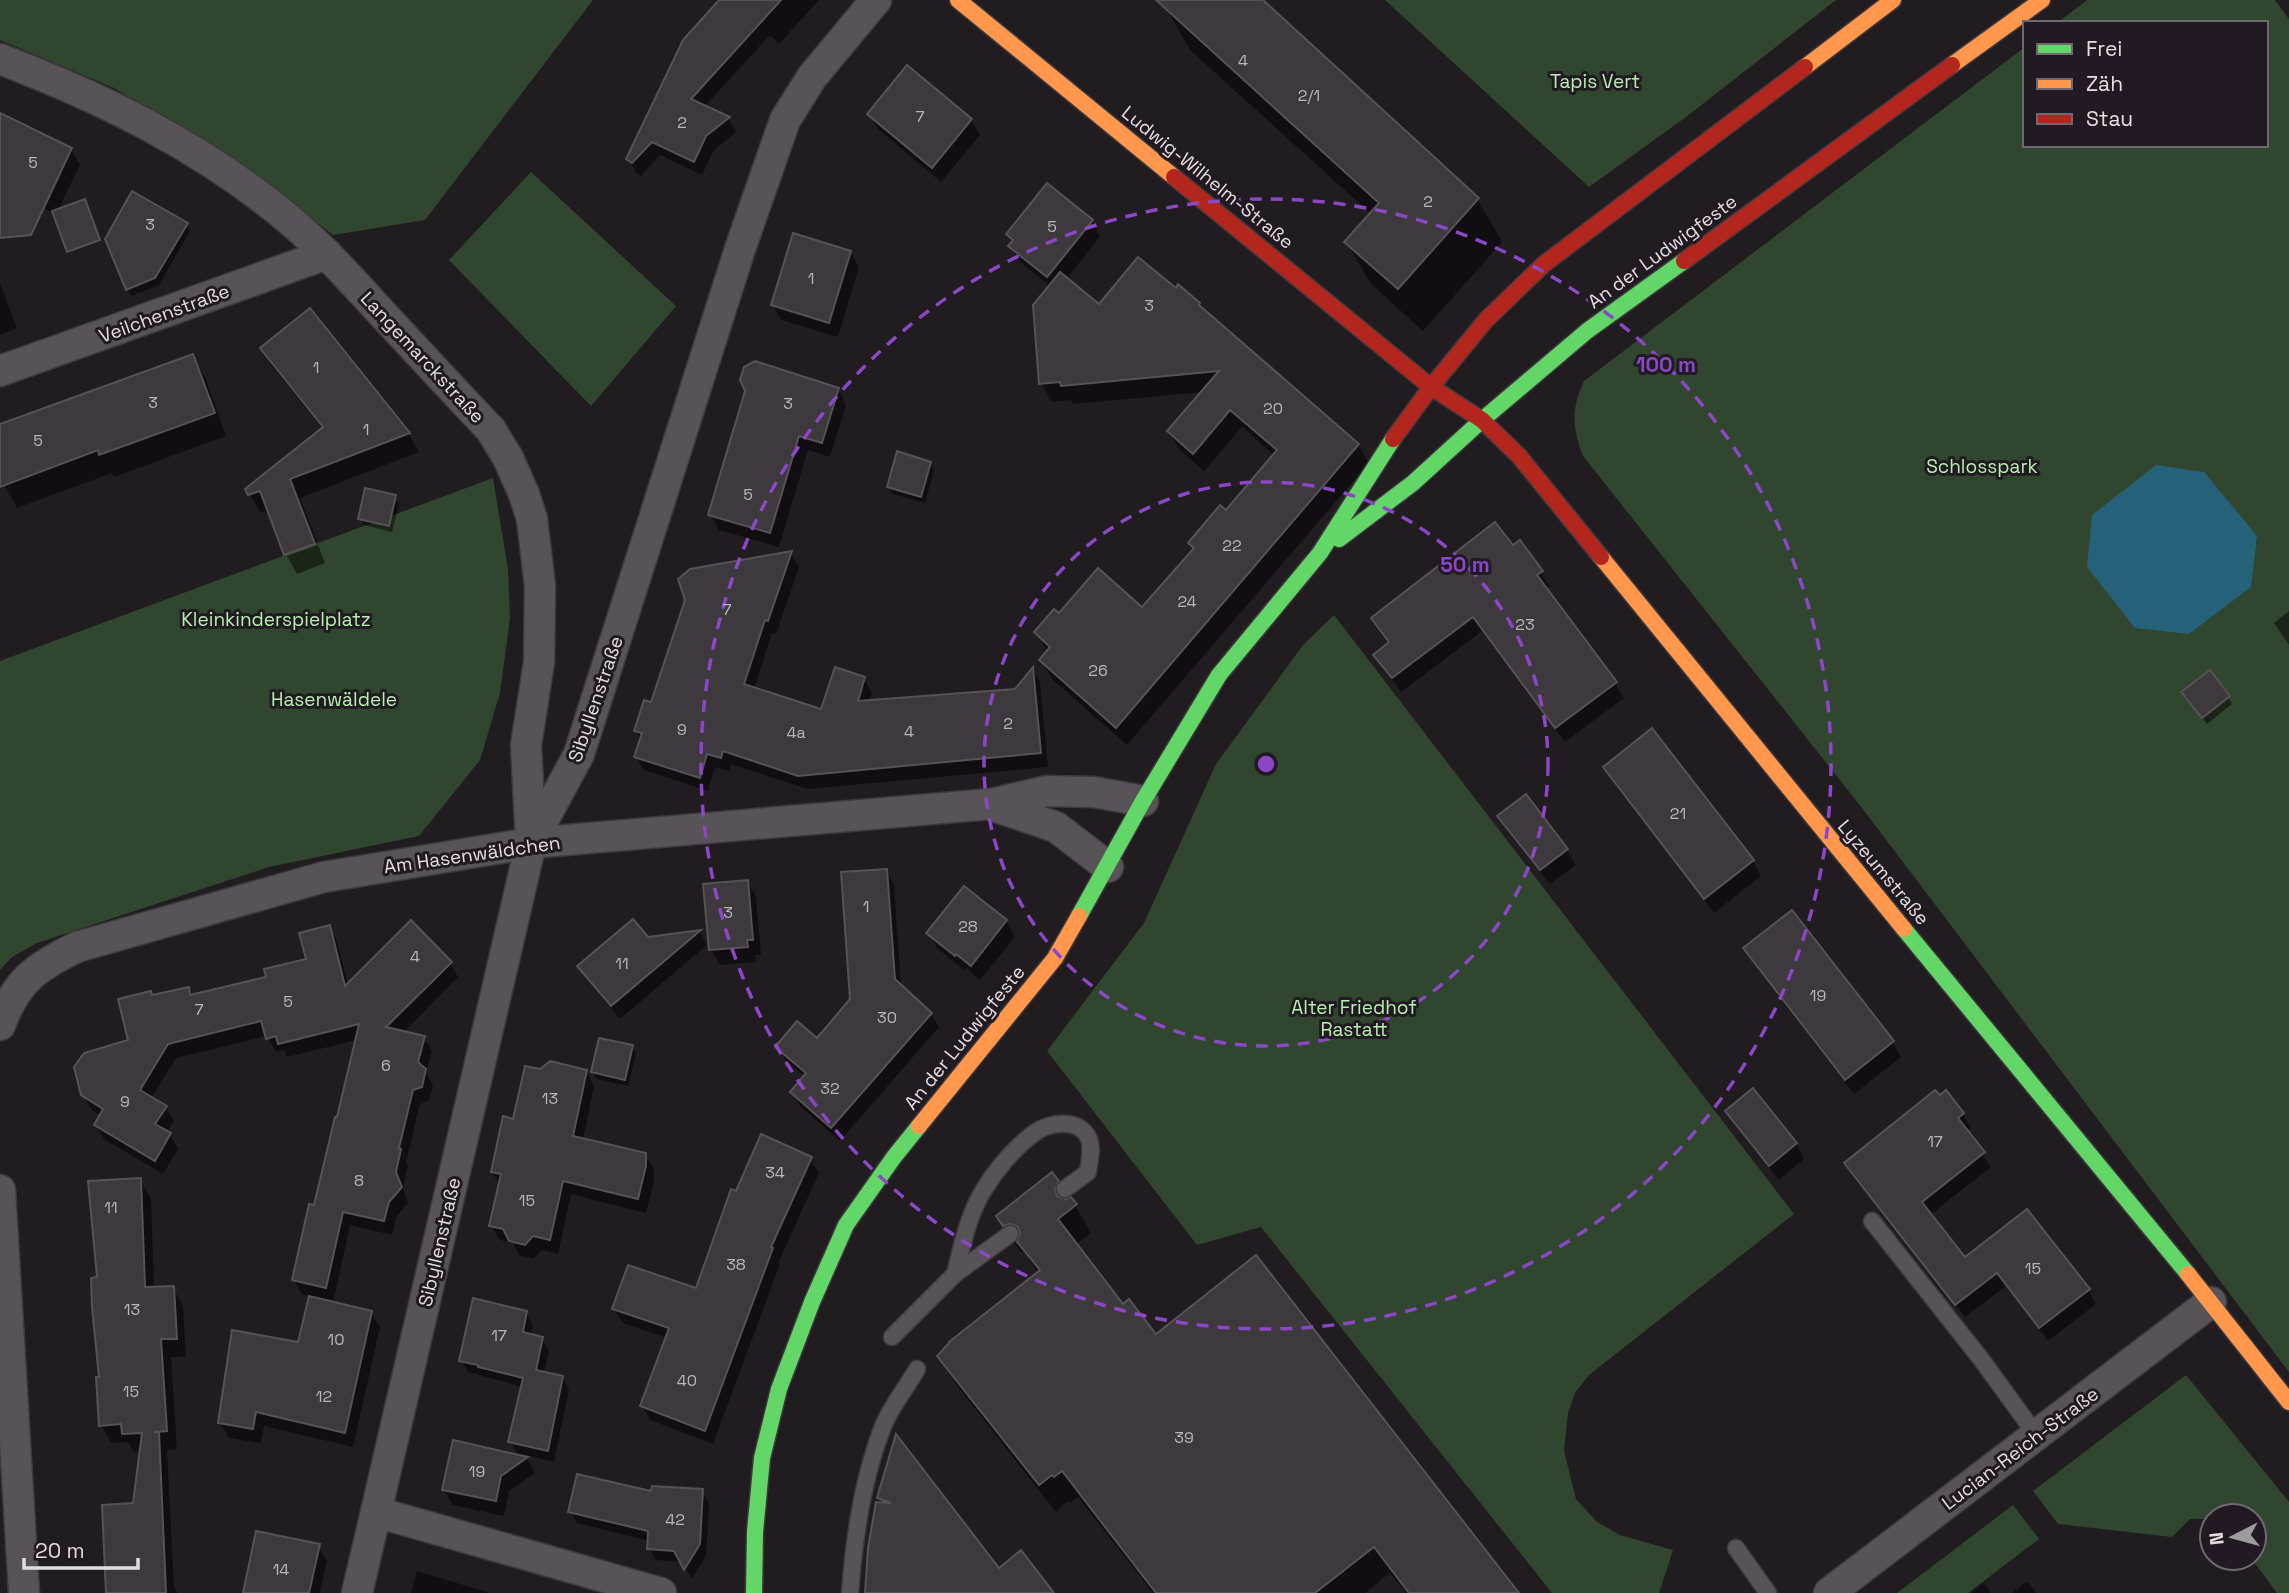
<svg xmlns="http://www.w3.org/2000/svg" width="2289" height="1593" font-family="'Space Grotesk',sans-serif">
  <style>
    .green { fill: #31462e }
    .water { fill: #256178 }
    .shadow { fill: #0007 }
    .building { fill: #3d393d; stroke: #565256; stroke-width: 2 }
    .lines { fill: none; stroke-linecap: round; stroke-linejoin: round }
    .lane-casing { stroke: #3d393d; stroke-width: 19 }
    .street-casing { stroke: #3d393d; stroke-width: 33 }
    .fast-casing { stroke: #3d393d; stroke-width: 19 }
    .slow-casing { stroke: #3d393d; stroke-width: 19 }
    .jam-casing { stroke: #3d393d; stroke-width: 19 }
    .lane { stroke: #575357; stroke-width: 16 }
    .street { stroke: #575357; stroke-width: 30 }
    .fast { stroke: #63d668; stroke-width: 16 }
    .slow { stroke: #ff974d; stroke-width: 16 }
    .jam { stroke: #b3261e; stroke-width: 16 }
    .ring { fill: none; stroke: #8b47c5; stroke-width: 3.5; stroke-dasharray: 12 9 }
    .labels { text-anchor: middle; stroke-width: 6; stroke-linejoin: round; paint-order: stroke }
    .number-label { font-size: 16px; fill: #bab5ba }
    .park-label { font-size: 19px; fill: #b6f0ae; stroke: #221a22 }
    .street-label { font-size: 19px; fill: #e4dee4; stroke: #221a22 }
    .centre { fill: #8b47c5; stroke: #221a22; stroke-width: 3.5 }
    .ring-label { font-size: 21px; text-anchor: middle; font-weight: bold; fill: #8b47c5; stroke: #221a22; stroke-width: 6; stroke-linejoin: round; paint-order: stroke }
  </style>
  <rect width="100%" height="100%" fill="#201c20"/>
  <g class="green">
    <polygon points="0,0 593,0 425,220 333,235 281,194 114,88 0,40"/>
    <polygon points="1385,0 1836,0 1686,117 1589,187"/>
    <path d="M2087 0H2275L2289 19V1372L1862 808 1583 456C1572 427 1571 409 1584 381L2025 47V145H2266V23H2057Z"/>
    <polygon points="531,172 676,306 591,406 449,260"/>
    <polygon points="493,478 508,569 510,618 500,693 480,760 419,836 269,867 37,943 12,957 0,970 0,661"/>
    <polygon points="1334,615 1794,1214 1589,1375 1575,1393 1568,1413 1564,1451 1576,1499 1597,1522 1620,1535 1673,1550 1659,1593 1552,1593 1261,1227 1197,1245 1047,1051 1144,923 1216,764 1303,645"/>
    <polygon points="2186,1375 2289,1502 2289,1593 2277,1593 2251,1558 2254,1558 2254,1516 2212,1516 2212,1519 2190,1519 2172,1537 2058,1524 2033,1491"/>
    <polygon points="2013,1505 2039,1539 1968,1593 1897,1593"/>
  </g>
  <polygon class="water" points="2156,465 2204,472 2257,536 2251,587 2189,634 2135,628 2087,567 2092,515"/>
  <g class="shadow">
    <polygon points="717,0 819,0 779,44 770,35 704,107 728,118 736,132 713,151 702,175 660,155 641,176 636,173 628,158 720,2"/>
    <polygon points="1173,0 1260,0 1478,200 1502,242 1423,331 1371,284 1346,242 1371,214 1190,50 1166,8"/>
    <polygon points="869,114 971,120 980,135 941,182 878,129"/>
    <polygon points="0,115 71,150 80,165 56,214 0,187"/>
    <polygon points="1092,221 1100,236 1066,280 1100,307 1176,290 1199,304 1203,311 1358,445 1369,463 1127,745 1052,679 1041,660 1048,652 1036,632 1059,616 1142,610 1194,550 1190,543 1226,513 1275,456 1242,427 1204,471 1180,450 1169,432 1203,392 1073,404 1071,400 1052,402 1041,383 1050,286 1019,261 1010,246 1013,243 1008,234"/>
    <polygon points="186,224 190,231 159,285 131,296 127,289"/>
    <polygon points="850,252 859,267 838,337 781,320 773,305"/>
    <polygon points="0,283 17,328 0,335"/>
    <polygon points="309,310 409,434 419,452 300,498 317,542 286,553 286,555 269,510 261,513 247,490 323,429 273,367 262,348"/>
    <polygon points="192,356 206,379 226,436 114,477 112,473 17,508 0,476 0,426"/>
    <polygon points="838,389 846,405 830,457 808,450 779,547 719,530 710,514"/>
    <polygon points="930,463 934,470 925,503 893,494 889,487"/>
    <polygon points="394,497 399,504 392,532 364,525 360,518"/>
    <polygon points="1519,543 1550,587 1546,590 1615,683 1624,698 1565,742 1482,631 1401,692 1376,656 1390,644 1374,619"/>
    <polygon points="318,545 325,563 297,574 287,556"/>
    <polygon points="791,553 799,567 776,634 772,633 754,689 823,711 864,679 872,693 869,702 1015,690 1033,670 1040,682 1048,767 807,789 731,764 729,771 715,767 708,791 644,770 636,756 641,740 636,731 652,704"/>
    <polygon points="2289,611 2289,645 2274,623"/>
    <polygon points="2228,697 2232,704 2207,724 2188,700"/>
    <polygon points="1605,767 1753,861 1761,876 1714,913 1614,782"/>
    <polygon points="1500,817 1567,850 1576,865 1550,884 1508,832"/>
    <polygon points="886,871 894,884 901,987 931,1014 939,1027 840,1141 800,1106 792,1092 805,1077 785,1060 778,1047 817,1040 852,1000"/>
    <polygon points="748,882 756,897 761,955 755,955 756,962 720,965 711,950"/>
    <polygon points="1006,921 1015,937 980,980 966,968 964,970 937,948 929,933"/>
    <polygon points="329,927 337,941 348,985 450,963 458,977 403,1033 423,1037 432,1051 426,1073 433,1085 429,1101 420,1104 406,1162 408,1165 403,1188 408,1203 396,1217 392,1235 350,1225 333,1304 371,1313 380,1327 353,1447 264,1426 261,1443 229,1438 220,1423 299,1344 311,1296 302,1294 294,1280 316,1207 357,1040 287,1057 284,1050 276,1052 267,1036 176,1058 151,1099 165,1107 174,1121 167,1132 170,1135 178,1149 163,1174 104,1139 96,1125 101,1116 92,1110 83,1095 130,1042 153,997 188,989 192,996 268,978 308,960"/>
    <polygon points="700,932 707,945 620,1019 587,980 579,967 648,939"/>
    <polygon points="1745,949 1892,1042 1901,1057 1854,1094 1754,964"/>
    <polygon points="632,1047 636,1054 628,1086 597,1079 593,1072"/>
    <polygon points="540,1071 586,1071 594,1086 583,1140 645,1155 654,1169 654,1181 646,1213 571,1194 558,1254 542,1250 533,1259 519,1255 513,1243 500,1240 491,1226 500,1185 492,1172 515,1121"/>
    <polygon points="1753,1091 1796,1144 1804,1159 1779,1180 1736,1126 1727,1111"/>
    <polygon points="1963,1114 1971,1128 1966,1131 1991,1167 1930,1215 1965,1260 2088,1290 2096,1304 2048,1341 2006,1286 1965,1317 1854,1177 1846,1163"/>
    <polygon points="810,1159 819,1173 779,1261 780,1264 713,1444 650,1420 642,1406 667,1338 623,1323 614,1309 697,1290 737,1193"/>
    <polygon points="140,1180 151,1198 154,1289 173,1288 183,1306 186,1357 171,1357 177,1449 167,1450 174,1587 178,1593 107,1593 135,1505 141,1451 134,1452 128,1442 111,1443 101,1425 99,1279"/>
    <polygon points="1057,1182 1068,1200 1071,1199 1075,1205 1091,1233 1075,1245 1123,1307 1155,1336 1517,1593 1406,1593 1390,1573 1365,1593 1153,1593 1078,1497 1070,1503 1068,1501 1056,1512 955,1383 939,1356 1038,1273 1024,1251 1021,1252 1014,1243 998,1216"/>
    <polygon points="526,1312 533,1325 531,1336 542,1339 549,1351 544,1373 562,1377 569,1389 554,1462 525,1455 535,1473 509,1491 504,1516 453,1505 444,1490 519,1456 510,1441 523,1387 468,1372 461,1360"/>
    <polygon points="702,1491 709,1503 706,1556 692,1579 682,1562 656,1560 649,1548 649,1541 577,1523 570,1511 653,1493"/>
    <polygon points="318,1546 327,1561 320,1593 245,1593"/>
    <polygon points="417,1571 490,1593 411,1593"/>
    <polygon points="2027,1581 2037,1593 2012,1593"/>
    <polygon points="1984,1583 1991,1593 1971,1593"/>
  </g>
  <g class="building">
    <polygon points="719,0 781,0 691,99 730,117 706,136 694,162 652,142 632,163 626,159 683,40"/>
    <polygon points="1156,0 1263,0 1479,198 1398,289 1344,242 1379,203"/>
    <polygon points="907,65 972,119 932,168 867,114"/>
    <polygon points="0,113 72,148 31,235 0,238"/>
    <polygon points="1047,183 1093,220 1047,277 1008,246 1013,240 1006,234"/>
    <polygon points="132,191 188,223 155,278 126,290 105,239"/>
    <polygon points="85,199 100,240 67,252 52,211"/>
    <polygon points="793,233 851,251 829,323 771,305"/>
    <polygon points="1138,257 1176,288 1178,284 1200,303 1199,305 1359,444 1116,728 1039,660 1050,647 1034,632 1054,609 1059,613 1098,568 1142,607 1194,548 1188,543 1220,505 1226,510 1277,450 1230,410 1193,454 1167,431 1219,371 1061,386 1060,382 1039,384 1033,305 1060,272 1099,304"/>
    <polygon points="310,308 410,433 290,479 315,544 284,555 260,491 248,495 245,489 323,427 260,348"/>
    <polygon points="193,354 215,413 99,455 98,450 0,487 0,424"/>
    <polygon points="755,361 839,388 822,443 799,436 770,533 708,515 745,391 740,380 744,367"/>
    <polygon points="897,451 931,462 921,497 887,487"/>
    <polygon points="365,488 396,495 389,526 358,519"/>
    <polygon points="1495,522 1513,545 1520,540 1543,571 1537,575 1617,682 1555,728 1473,617 1392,678 1373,655 1389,642 1371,618"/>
    <polygon points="792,551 768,621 765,620 744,684 821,709 835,667 865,677 858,701 1015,689 1033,667 1041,753 798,776 723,751 721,758 707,754 700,778 634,757 642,733 634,731 644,700 651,702 685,600 678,579 690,569"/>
    <polygon points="2210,670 2230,696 2202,718 2181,692"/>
    <polygon points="1652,728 1754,860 1704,899 1603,767"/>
    <polygon points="1526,794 1568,849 1540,870 1497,816"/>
    <polygon points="887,869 895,979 932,1013 831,1128 790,1092 806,1073 775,1047 797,1021 817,1038 850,999 841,872"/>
    <polygon points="748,880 753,940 747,940 748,947 709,950 703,884"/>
    <polygon points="964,886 1007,920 971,966 956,954 955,956 926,933"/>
    <polygon points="1792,910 1894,1041 1845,1080 1743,948"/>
    <polygon points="633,919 648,937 701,930 611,1006 577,966"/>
    <polygon points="411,920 452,962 386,1027 425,1036 418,1062 426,1069 422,1087 413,1090 399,1148 401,1149 396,1172 402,1187 389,1202 384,1221 343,1212 326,1288 292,1280 309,1204 314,1205 335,1117 337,1117 359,1024 278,1044 276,1036 266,1039 261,1021 168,1044 140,1090 167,1106 155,1124 171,1133 155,1161 94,1125 103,1109 81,1095 74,1067 84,1053 128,1040 118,999 151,991 152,995 189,987 190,995 266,977 264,969 306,959 299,933 330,925 345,986"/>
    <polygon points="599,1038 633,1045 625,1080 591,1072"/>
    <polygon points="550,1061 587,1070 573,1136 646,1153 646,1166 638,1199 563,1181 550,1240 533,1236 525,1245 509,1241 503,1229 489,1226 501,1174 491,1172 503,1116 513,1119 525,1066 540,1069"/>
    <polygon points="1753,1088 1797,1143 1769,1166 1725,1111"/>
    <polygon points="1935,1090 1940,1095 1946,1090 1964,1113 1958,1118 1985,1152 1922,1202 1965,1257 2027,1209 2090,1289 2039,1328 1997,1273 1955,1305 1844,1163"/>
    <polygon points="761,1134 812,1157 771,1247 773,1248 705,1431 640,1406 669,1328 612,1309 628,1265 696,1288 731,1189 736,1191"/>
    <polygon points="1052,1172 1059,1181 1055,1189 1057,1196 1066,1199 1071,1197 1077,1204 1058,1219 1123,1304 1129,1299 1156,1334 1256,1255 1519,1593 1409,1593 1374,1547 1315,1593 1156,1593 1062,1471 1054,1477 1052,1475 1039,1485 937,1356 949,1343 949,1342 1040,1270 1017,1242 1020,1234 1018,1227 1010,1224 1003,1226 996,1216"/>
    <polygon points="141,1178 145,1287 174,1286 177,1339 161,1339 167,1431 154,1432 159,1432 166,1593 106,1593 102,1505 133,1503 142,1433 122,1434 121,1424 99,1426 96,1377 99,1377 92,1307 91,1278 97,1277 88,1181"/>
    <polygon points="309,1296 372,1311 345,1433 256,1412 253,1429 218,1423 232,1330 298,1342"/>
    <polygon points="473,1298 527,1311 523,1332 543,1337 536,1370 563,1376 548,1451 508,1442 523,1378 478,1367 478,1365 459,1361"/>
    <polygon points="896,1434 999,1568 1021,1550 1054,1593 865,1593 868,1548 876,1502 891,1503 877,1498"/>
    <polygon points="453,1440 528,1457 501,1476 496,1501 442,1490"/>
    <polygon points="577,1474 651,1491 652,1486 703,1489 700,1544 684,1570 674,1551 647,1549 648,1531 568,1512"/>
    <polygon points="256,1531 320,1544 309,1593 243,1593"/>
  </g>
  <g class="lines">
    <defs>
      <g id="lane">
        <polyline points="1872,1221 1981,1359 2037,1436"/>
        <path d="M955 1274C962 1246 968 1216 983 1191 995 1171 1014 1148 1033 1134 1048 1122 1080 1117 1089 1139 1093 1149 1089 1162 1088 1172L1065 1189"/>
        <polyline points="892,1337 955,1274 1010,1234"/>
        <polyline points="1736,1548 1768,1593"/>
        <path d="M850 1593C854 1538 863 1476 884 1424 892 1405 907 1387 917 1369"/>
      </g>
      <g id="street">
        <path d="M0 59C100 97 196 144 280 212 316 241 347 275 378 309 416 350 453 390 491 430L508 458 524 494 532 519 540 586 539 662 526 745 531 843"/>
        <polyline points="0,371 327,254"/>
        <polyline points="991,805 1056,827 1108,867"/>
        <path d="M0 1025C16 981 36 967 77 947L324 877 531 843 991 804 1047 791 1094 792 1143 801"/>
        <polyline points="0,1190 24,1593"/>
        <polyline points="357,1593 376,1512"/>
        <polyline points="661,1593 376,1512 531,843 579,754 740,249 785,120 812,77 876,0"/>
        <polyline points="1829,1593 2211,1302"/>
      </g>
      <g id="fast">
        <polyline points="1339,539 1413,483 1482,420 1587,331 1684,261"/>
        <polyline points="1079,916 1143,801 1219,675 1320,553 1393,439"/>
        <polyline points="1904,929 2188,1274"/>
        <polyline points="754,1593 755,1532 762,1458 779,1389 812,1302 846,1225 894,1157 919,1126"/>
      </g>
      <g id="slow">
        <polyline points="958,0 1174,177"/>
        <polyline points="1952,65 2042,0"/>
        <polyline points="1805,67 1893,0"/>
        <polyline points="1601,557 1904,929"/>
        <polyline points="919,1126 1055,958 1079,916"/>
        <polyline points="2188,1274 2289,1402"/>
      </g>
      <g id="jam">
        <polyline points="1174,177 1431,387 1482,420 1519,456 1601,557"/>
        <polyline points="1684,261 1952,65"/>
        <polyline points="1393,439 1431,387 1486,320 1544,264 1805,67"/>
      </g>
    </defs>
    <use href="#lane" class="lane-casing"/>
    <use href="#street" class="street-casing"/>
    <use href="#fast" class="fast-casing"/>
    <use href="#slow" class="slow-casing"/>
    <use href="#jam" class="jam-casing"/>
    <use href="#lane" class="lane"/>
    <use href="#street" class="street"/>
    <use href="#fast" class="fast"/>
    <use href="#slow" class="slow"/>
    <use href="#jam" class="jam"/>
  </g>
  <g class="ring">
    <circle cx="1266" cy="764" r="282"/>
    <circle cx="1266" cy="764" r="565"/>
  </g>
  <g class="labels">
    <g class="number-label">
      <text x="1243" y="66">4</text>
      <text x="1309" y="101">2/1</text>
      <text x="920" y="122">7</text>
      <text x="682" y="128">2</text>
      <text x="33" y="168">5</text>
      <text x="1428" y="207">2</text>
      <text x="150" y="230">3</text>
      <text x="1052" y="232">5</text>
      <text x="811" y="284">1</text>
      <text x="1149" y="311">3</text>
      <text x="316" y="373">1</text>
      <text x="153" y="408">3</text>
      <text x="788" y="409">3</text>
      <text x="1273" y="414">20</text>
      <text x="366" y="435">1</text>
      <text x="38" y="446">5</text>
      <text x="748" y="500">5</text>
      <text x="1232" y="551">22</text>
      <text x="1187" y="607">24</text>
      <text x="727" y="615">7</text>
      <text x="1525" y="630">23</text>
      <text x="1098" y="676">26</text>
      <text x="1008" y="729">2</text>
      <text x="682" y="735">9</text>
      <text x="909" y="737">4</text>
      <text x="796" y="738">4a</text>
      <text x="1678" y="819">21</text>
      <text x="866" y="912">1</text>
      <text x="728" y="918">3</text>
      <text x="968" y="932">28</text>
      <text x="415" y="962">4</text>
      <text x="622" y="969">11</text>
      <text x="1818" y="1001">19</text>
      <text x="288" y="1007">5</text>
      <text x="199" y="1015">7</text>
      <text x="887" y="1023">30</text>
      <text x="386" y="1071">6</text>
      <text x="830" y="1094">32</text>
      <text x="550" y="1104">13</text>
      <text x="125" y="1107">9</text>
      <text x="1935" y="1147">17</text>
      <text x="775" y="1178">34</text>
      <text x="359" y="1186">8</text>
      <text x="527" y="1206">15</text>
      <text x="111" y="1213">11</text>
      <text x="736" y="1270">38</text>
      <text x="2033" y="1274">15</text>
      <text x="132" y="1315">13</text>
      <text x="499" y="1341">17</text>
      <text x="336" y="1345">10</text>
      <text x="687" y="1386">40</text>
      <text x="131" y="1397">15</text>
      <text x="324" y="1402">12</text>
      <text x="1184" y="1443">39</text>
      <text x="477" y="1477">19</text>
      <text x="675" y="1525">42</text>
      <text x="281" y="1575">14</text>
    </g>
    <g class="park-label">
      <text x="1595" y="88">Tapis Vert</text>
      <text x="1982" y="473">Schlosspark</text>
      <text x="276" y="626">Kleinkinderspielplatz</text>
      <text x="334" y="706">Hasenwäldele</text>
      <text x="1354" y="1014">Alter Friedhof<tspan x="1354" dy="22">Rastatt</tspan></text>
    </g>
    <g class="street-label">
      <text transform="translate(1208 177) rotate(39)" y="7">Ludwig-Wilhelm-Straße</text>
      <text transform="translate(1662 251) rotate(-36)" y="7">An der Ludwigfeste</text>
      <text transform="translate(164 313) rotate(-20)" y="7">Veilchenstraße</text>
      <text transform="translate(423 357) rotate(47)" y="7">Langemarckstraße</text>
      <text transform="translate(595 699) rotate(-71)" y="7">Sibyllenstraße</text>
      <text transform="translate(472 854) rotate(-8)" y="7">Am Hasenwäldchen</text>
      <text transform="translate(1884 872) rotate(50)" y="7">Lyzeumstraße</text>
      <text transform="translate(964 1037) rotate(-51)" y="7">An der Ludwigfeste</text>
      <text transform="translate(439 1242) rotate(-77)" y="7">Sibyllenstraße</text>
      <text transform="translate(2020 1448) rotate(-37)" y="7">Lucian-Reich-Straße</text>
    </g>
  </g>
  <circle cx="1266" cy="764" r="10" class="centre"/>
  <g class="ring-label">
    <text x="1666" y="372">100 m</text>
    <text x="1465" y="572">50 m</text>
  </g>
  <rect x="2023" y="21" width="245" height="126" fill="#221a22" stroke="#706870" stroke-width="2"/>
  <rect x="2037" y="44" width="35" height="10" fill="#63d668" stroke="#706870" stroke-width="2"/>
  <text x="2086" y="56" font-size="21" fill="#e4dee4">Frei</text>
  <rect x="2037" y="79" width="35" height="10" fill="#ff974d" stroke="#706870" stroke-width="2"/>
  <text x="2086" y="91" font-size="21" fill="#e4dee4">Zäh</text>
  <rect x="2037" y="114" width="35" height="10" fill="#b3261e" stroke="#706870" stroke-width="2"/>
  <text x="2086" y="126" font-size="21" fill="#e4dee4">Stau</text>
  <g transform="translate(2233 1537) rotate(264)"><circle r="33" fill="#221a22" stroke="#706870" stroke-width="2"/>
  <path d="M0-5L12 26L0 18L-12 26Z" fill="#9f9a9f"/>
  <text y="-10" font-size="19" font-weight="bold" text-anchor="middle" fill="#e4dee4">N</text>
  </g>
  <path d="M24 1558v10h114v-10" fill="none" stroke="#e4dee4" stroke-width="3.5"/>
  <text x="35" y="1558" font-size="21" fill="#e4dee4" stroke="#221a22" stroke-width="5" paint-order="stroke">20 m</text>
</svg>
